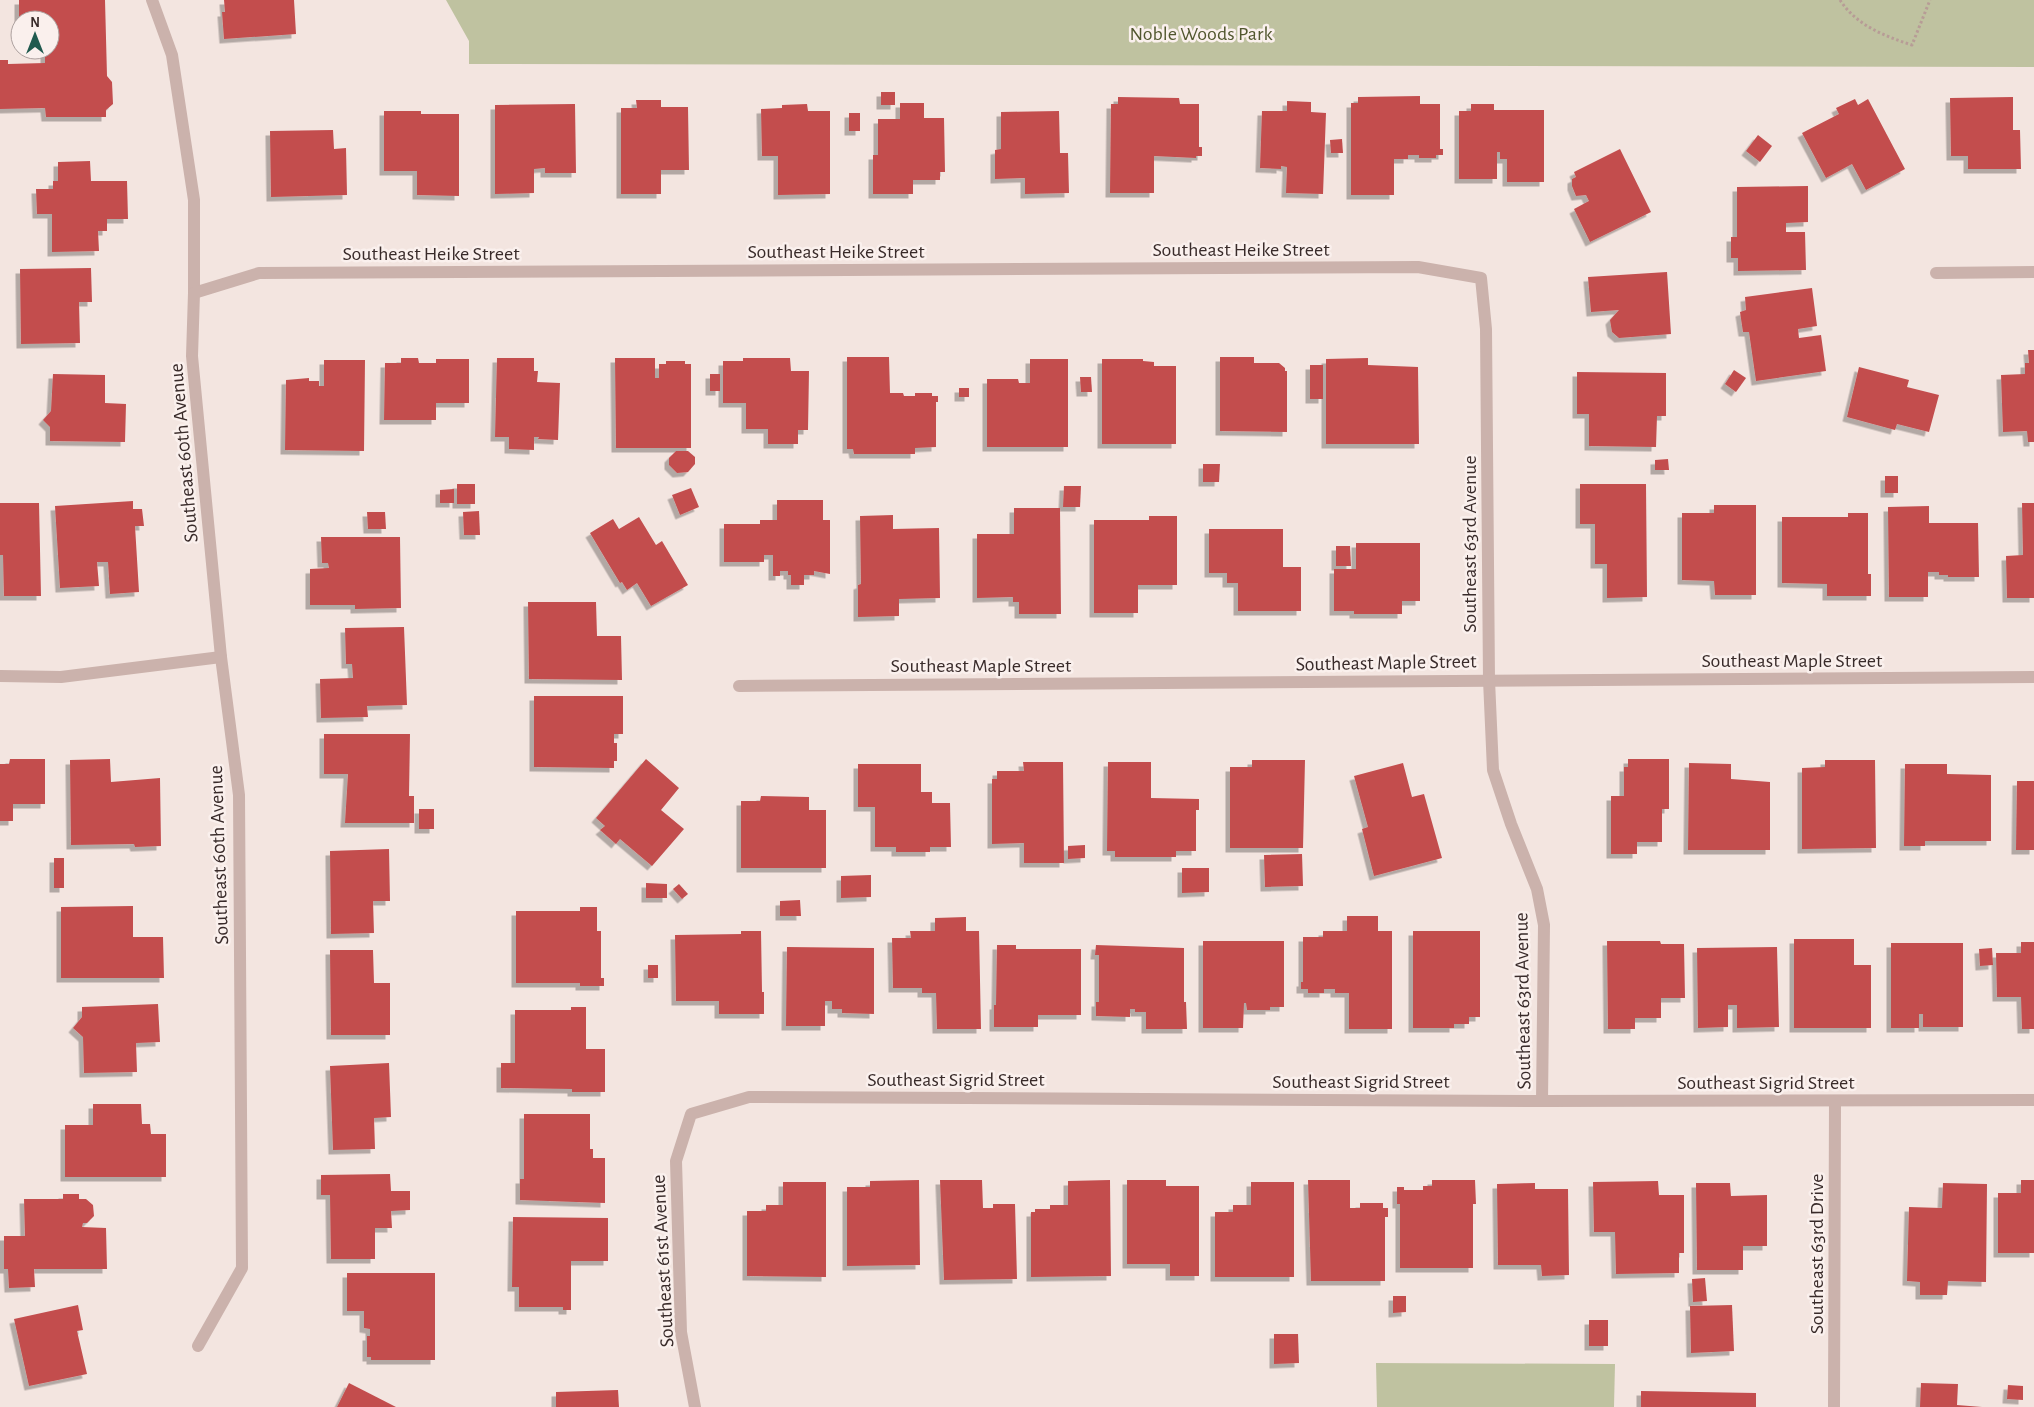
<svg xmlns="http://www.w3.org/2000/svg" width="2034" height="1407" font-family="'Alegreya Sans',sans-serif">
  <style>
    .green { fill: #bfc2a0 }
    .building { fill: #c34d4e; filter: url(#shadow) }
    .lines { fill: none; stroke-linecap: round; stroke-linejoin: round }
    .path { stroke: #b79c96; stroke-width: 3; stroke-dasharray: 2.5 2.5; stroke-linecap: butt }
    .lane { stroke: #cbb2ac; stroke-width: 12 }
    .street { stroke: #cbb2ac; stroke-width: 12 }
    .labels { text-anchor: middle; stroke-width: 5; stroke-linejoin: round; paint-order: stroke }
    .park-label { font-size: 20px; fill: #52572f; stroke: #faf0ed }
    .street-label { font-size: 20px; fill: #392b2a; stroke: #faf0ed }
  </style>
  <defs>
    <filter id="shadow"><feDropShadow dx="-4.5" dy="4.5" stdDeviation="0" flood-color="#0004"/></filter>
  </defs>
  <rect width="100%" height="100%" fill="#f3e5e0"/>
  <g class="green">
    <polygon points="446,0 2034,0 2034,67 469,64 469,41"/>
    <polygon points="1376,1363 1615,1364 1614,1407 1377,1407"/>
  </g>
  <g class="building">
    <polygon points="19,0 105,0 107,76 112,82 113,104 106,110 106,117 46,117 45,108 0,109 0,60 8,60 8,64 45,63 45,50 50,50 50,20 19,20"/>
    <polygon points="224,0 294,0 296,34 224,39 222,12 225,12"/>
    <rect x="881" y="92" width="14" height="13"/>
    <polygon points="1420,96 1420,104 1440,104 1440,149 1443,149 1443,155 1436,155 1436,158 1419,158 1419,155 1408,155 1408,159 1394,159 1394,195 1351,195 1351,103 1358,103 1358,97"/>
    <polygon points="1118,97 1179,98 1180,104 1199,104 1199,147 1202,147 1202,156 1196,156 1196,158 1154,156 1154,193 1110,193 1111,104 1118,104"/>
    <polygon points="2013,97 2013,130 2020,130 2021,169 1968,169 1968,156 1951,156 1950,98"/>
    <polygon points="1855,99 1858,105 1868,99 1905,169 1866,190 1852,164 1826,178 1802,133 1839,114 1836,108"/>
    <polygon points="636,100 661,100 661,107 688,107 689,170 661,170 661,194 621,194 621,108 637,108"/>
    <polygon points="1287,101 1311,102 1311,112 1326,113 1323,194 1286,193 1287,167 1281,166 1281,169 1260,168 1262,111 1287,111"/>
    <polygon points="900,103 924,103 924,118 944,118 945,172 940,172 940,180 913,180 913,194 873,194 873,155 878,155 878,119 900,119"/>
    <polygon points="575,104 576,173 545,173 545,168 534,169 534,193 495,194 495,105"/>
    <polygon points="807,104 808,111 830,111 830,194 778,195 778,156 762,156 761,109 782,108 782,105"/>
    <polygon points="1471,104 1494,104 1494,110 1544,110 1544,182 1507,182 1507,159 1500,159 1500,152 1497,152 1497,179 1459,179 1459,111 1471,111"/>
    <polygon points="384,111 421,111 421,114 459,114 459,196 417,195 417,171 384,171"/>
    <polygon points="1059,111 1060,153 1068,153 1069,193 1025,194 1025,178 995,179 995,150 1001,149 1001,112"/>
    <rect x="849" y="113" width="11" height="18"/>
    <polygon points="333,130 334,149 346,148 347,195 271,197 270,131"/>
    <polygon points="1758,135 1772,146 1760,162 1746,151"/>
    <polygon points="1342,139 1343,153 1331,153 1330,140"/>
    <polygon points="1620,149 1651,212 1590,242 1574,209 1589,201 1586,195 1576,196 1572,186 1572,179 1576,177 1574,172"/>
    <polygon points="90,161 91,181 127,181 128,219 107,219 107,231 98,231 99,251 52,252 52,214 37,214 36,189 53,189 53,181 58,181 58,162"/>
    <polygon points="1808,186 1808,222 1786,223 1786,232 1805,232 1806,270 1738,271 1738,258 1731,258 1731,237 1737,237 1737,187"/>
    <polygon points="91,268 92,302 79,302 80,343 21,344 20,269"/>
    <polygon points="1667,272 1671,334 1619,338 1612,332 1610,320 1619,310 1591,312 1588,277"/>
    <polygon points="1812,288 1817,326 1798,329 1799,338 1821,335 1826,371 1756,381 1749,332 1743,332 1740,312 1746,310 1745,297"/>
    <polygon points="2028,350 2034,350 2034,442 2028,442 2027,431 2003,432 2001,375 2025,374 2025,363 2029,363"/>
    <polygon points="847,357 889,357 890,393 903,393 904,396 915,396 915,393 932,393 932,396 938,396 938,402 936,402 936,447 915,448 915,454 854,454 853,449 847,449"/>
    <polygon points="1220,357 1254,357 1254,363 1279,363 1285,368 1285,371 1287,371 1287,432 1220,431"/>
    <polygon points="401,358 418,358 419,363 436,363 436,359 469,359 469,403 436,403 436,420 384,420 385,363 401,363"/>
    <polygon points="497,358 534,358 534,371 538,371 537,382 560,383 558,440 538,439 539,437 534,437 534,450 509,449 509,437 495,437"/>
    <polygon points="615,358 655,358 655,378 659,378 659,364 666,364 666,361 685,361 685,364 691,364 691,448 616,448"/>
    <polygon points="743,358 790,358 791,371 809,371 808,430 798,430 798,444 768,444 768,429 746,429 746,403 723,403 723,361 743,361"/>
    <polygon points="1368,358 1368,365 1418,367 1419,444 1326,444 1326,359"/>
    <polygon points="1030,359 1068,359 1068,447 987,447 987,379 1018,379 1019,383 1030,383"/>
    <polygon points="1102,359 1143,359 1143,361 1154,362 1154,366 1176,366 1176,444 1102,444"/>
    <polygon points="324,360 365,360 364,451 285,450 286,380 309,378 309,381 319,381 319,386 324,386"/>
    <rect x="1310" y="365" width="13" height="34"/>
    <polygon points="1859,367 1909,380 1907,387 1939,395 1929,432 1897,424 1895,430 1847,417"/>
    <polygon points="1734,370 1746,378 1736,392 1725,384"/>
    <polygon points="1577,372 1666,373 1666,416 1657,416 1656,447 1589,446 1589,414 1577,414"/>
    <polygon points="53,374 105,375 105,403 126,404 125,442 50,441 50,427 43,420 51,411"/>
    <rect x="710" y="374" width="10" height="17"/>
    <polygon points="1080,377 1091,377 1092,392 1081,392"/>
    <rect x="959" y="388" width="10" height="9"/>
    <polygon points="676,451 688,451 695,457 695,464 688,472 677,473 669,465 669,458"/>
    <polygon points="1668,459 1669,470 1655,470 1655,460"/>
    <polygon points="1203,464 1220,464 1219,482 1203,482"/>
    <rect x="1885" y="476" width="13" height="17"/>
    <rect x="457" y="484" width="18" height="20"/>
    <polygon points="1580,484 1646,484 1647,597 1607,598 1607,564 1595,564 1595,524 1580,524"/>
    <polygon points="1064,486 1081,486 1080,507 1063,507"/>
    <polygon points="691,488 699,507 680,515 672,495"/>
    <polygon points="454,489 454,503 440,503 440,490"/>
    <polygon points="777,500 823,500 823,520 830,520 830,574 814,571 814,575 804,575 804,585 791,585 791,575 788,575 788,571 780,571 780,576 773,576 773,555 764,555 764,562 724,562 724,524 760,524 760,520 777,520"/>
    <polygon points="133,501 133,509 142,509 144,526 135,526 139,592 110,594 108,562 97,562 99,586 60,588 55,506"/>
    <polygon points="0,503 39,503 41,596 4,596 3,555 0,555"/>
    <polygon points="2022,503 2034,503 2034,598 2007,598 2006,556 2023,555"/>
    <polygon points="1714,505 1756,505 1756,595 1715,595 1714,581 1682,580 1682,513 1714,513"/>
    <polygon points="1929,506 1929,523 1978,523 1979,577 1948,577 1948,575 1939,575 1939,572 1928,572 1928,597 1889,597 1888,507"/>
    <polygon points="1014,508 1060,508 1061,614 1019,614 1019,602 1013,602 1013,597 977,598 977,534 1014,534"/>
    <polygon points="479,511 480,535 464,535 463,512"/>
    <polygon points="367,512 385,512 386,529 368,529"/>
    <polygon points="1848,513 1868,513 1868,574 1871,574 1871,596 1827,596 1827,584 1782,583 1782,517 1848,517"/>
    <polygon points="893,515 893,529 939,528 940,598 899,599 899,616 858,617 858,585 861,584 860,516"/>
    <polygon points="1149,516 1177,516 1177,585 1138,585 1138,613 1094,613 1094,520 1149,520"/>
    <polygon points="639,517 656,545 662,541 688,585 651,606 637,583 627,590 622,582 620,583 590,533 613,519 619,529"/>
    <polygon points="1209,529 1283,529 1283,567 1301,567 1301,611 1238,611 1238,583 1227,583 1227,573 1209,573"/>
    <polygon points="321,537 400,537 401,608 355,609 355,605 310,605 310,569 329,568 328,563 322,563"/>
    <polygon points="1356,543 1420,543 1420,601 1402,601 1402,614 1354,614 1354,611 1334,611 1334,569 1356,569"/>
    <polygon points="1336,546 1350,546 1351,566 1336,566"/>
    <polygon points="528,602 596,602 597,636 621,636 622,680 529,679"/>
    <polygon points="404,627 407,705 367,706 368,717 321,718 320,679 353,678 352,664 346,664 345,628"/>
    <polygon points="534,696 623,696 623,734 614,734 614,743 617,743 617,761 614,761 614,768 534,767"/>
    <polygon points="324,734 410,734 409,796 414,796 414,823 345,823 348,774 324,774"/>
    <polygon points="10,759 45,759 45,804 13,804 13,821 0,821 0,764 9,764"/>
    <polygon points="110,759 111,782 160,778 161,846 135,847 134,844 71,845 70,760"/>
    <polygon points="646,759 679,788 661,810 684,829 652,866 620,839 616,844 600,830 605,826 596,818"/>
    <polygon points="1628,759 1669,759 1669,809 1662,809 1662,842 1637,842 1637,854 1611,854 1611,796 1624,796 1624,767 1628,767"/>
    <polygon points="1252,760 1305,760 1303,848 1230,848 1230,767 1252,767"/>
    <polygon points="1825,760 1875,760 1876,848 1802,849 1802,768 1825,767"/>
    <polygon points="1023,762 1063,762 1064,863 1024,863 1024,843 992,844 992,779 997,779 997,771 1024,771"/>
    <polygon points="1108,762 1151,762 1151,798 1199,799 1199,810 1196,810 1196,851 1176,851 1176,857 1115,857 1115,851 1107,851"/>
    <polygon points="1403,763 1412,797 1424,794 1442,858 1374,876 1362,829 1368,827 1354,776"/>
    <polygon points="1689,763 1731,764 1731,779 1770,782 1770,850 1688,850"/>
    <polygon points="858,764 921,764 921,792 932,792 932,803 950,803 951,847 930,847 930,852 896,852 896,847 875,847 875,807 858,807"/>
    <polygon points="1905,764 1947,764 1947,774 1991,775 1991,841 1925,841 1925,846 1904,846"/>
    <polygon points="2017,781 2034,781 2034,850 2016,850"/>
    <polygon points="761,796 809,797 809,810 826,810 826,868 741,868 741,801 760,801"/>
    <rect x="419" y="809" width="15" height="20"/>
    <polygon points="1085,845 1085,858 1068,859 1068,846"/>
    <polygon points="389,849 390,901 373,901 374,933 331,934 330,851"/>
    <polygon points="1302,854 1303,886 1265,887 1264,855"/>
    <rect x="54" y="858" width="10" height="30"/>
    <polygon points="1182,868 1209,868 1209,892 1182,893"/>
    <polygon points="871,875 871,897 841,898 841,876"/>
    <polygon points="646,883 667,884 667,898 646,898"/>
    <polygon points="679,884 688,894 682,899 673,889"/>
    <polygon points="800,900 801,916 780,916 780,901"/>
    <polygon points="133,906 133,937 163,937 164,978 61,978 61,907"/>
    <polygon points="580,907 597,907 597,931 601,931 601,978 604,978 604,986 580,986 580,983 516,983 516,911 580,911"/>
    <polygon points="1347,916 1378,916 1378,931 1392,931 1392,1029 1349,1029 1349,993 1335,993 1335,989 1324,989 1324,993 1308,993 1308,989 1301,989 1301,982 1303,982 1303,937 1323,937 1323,931 1347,931"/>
    <polygon points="966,917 966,931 979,931 981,1029 937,1029 936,993 922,993 922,988 893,988 892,938 911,938 910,931 935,931 935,918"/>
    <polygon points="741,931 761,931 762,992 764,992 764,1014 719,1014 719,1001 676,1001 675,935 741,934"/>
    <polygon points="1413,931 1480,931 1480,1017 1469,1017 1469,1024 1454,1024 1454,1028 1413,1028"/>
    <polygon points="1794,939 1854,939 1854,965 1871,965 1871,1028 1794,1028"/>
    <polygon points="1203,941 1284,941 1284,1007 1270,1007 1270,1010 1247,1010 1246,1003 1244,1003 1243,1028 1203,1028"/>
    <polygon points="1607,941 1660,941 1661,944 1684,944 1685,998 1661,998 1661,1018 1635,1018 1635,1029 1608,1029"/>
    <polygon points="2021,942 2034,942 2034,1029 2022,1029 2021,997 1997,997 1996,953 2021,953"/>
    <polygon points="1891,943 1963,943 1963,1027 1923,1027 1923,1014 1919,1014 1919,1028 1891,1028"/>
    <polygon points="997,945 1016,945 1016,949 1081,949 1081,1015 1038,1015 1038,1027 994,1027 994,1005 996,1005"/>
    <polygon points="1096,945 1184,948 1184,1002 1186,1002 1187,1029 1146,1029 1146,1012 1135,1012 1135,1009 1130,1009 1130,1017 1096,1016 1096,1002 1099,1002 1099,955 1095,955"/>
    <polygon points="787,947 874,948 874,1014 842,1013 842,1009 832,1009 832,1001 825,1001 825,1026 786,1026"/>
    <polygon points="1777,947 1779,1027 1737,1028 1737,1005 1728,1005 1728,1027 1698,1028 1697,948"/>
    <polygon points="1992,948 1993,965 1980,966 1979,949"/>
    <polygon points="330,950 373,950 374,983 390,983 390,1035 331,1035"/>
    <rect x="648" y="965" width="10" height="13"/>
    <polygon points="158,1004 160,1042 136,1043 137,1072 84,1073 83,1037 73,1028 82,1017 82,1007"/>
    <polygon points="571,1007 586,1007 586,1049 605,1049 605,1092 572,1092 572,1089 501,1088 501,1063 515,1063 515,1010 571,1010"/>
    <polygon points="389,1063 391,1117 374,1118 375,1149 333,1150 330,1066"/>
    <polygon points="93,1104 141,1104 142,1124 150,1124 151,1134 166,1134 166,1177 65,1177 65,1125 93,1125"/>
    <polygon points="524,1114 590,1114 590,1149 593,1149 593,1158 605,1158 605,1203 520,1200 520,1179 524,1179"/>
    <polygon points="390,1174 391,1191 410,1191 410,1210 391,1211 392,1228 375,1228 375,1259 331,1259 330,1195 321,1195 321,1175"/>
    <polygon points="919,1180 920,1265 847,1266 847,1187 870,1187 870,1181"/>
    <polygon points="940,1180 982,1180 983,1208 993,1208 993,1204 1015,1204 1017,1279 944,1280"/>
    <polygon points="1110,1180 1111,1276 1031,1277 1031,1212 1035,1212 1035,1209 1050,1209 1050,1205 1068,1205 1068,1181"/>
    <polygon points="1127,1180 1166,1180 1166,1186 1199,1186 1199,1276 1170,1276 1170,1264 1127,1264"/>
    <polygon points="1308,1180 1350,1180 1350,1208 1360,1208 1360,1203 1383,1203 1383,1208 1388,1208 1388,1217 1385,1217 1385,1281 1311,1281"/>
    <polygon points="1432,1180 1475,1180 1476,1204 1473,1204 1473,1268 1400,1268 1400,1204 1397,1204 1397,1187 1404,1187 1404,1190 1423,1190 1423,1186 1432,1186"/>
    <polygon points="2021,1180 2034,1180 2034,1253 1998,1253 1998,1193 2021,1193"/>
    <polygon points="1658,1181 1659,1195 1684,1195 1684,1253 1679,1253 1679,1273 1616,1274 1615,1232 1594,1232 1593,1182"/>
    <polygon points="783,1182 826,1182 826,1277 747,1276 747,1211 766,1211 766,1205 783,1205"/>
    <polygon points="1251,1182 1294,1182 1294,1277 1215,1277 1215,1212 1233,1212 1233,1205 1251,1205"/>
    <polygon points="1535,1183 1535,1189 1568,1189 1569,1275 1542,1276 1541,1265 1498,1265 1497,1184"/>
    <polygon points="1696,1183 1730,1183 1731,1196 1767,1195 1767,1246 1743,1246 1743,1270 1697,1270"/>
    <polygon points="1943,1183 1987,1184 1986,1282 1948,1281 1947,1295 1920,1295 1920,1282 1907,1281 1909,1207 1942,1208"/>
    <polygon points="63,1194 79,1194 79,1199 86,1199 93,1205 94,1216 87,1223 83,1223 82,1227 106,1228 107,1269 34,1269 35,1287 9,1288 8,1269 4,1269 4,1236 25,1236 24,1199 63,1199"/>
    <polygon points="513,1217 608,1218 608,1261 571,1261 571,1310 563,1310 563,1307 519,1307 519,1287 512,1287"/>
    <polygon points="347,1273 435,1273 435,1360 371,1360 371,1357 367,1357 367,1336 370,1336 370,1329 364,1328 364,1311 347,1311"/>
    <polygon points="1705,1278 1707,1301 1693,1302 1692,1279"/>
    <polygon points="1393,1296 1406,1296 1406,1312 1393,1313"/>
    <polygon points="78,1305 83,1330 77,1331 87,1374 29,1386 14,1319"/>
    <polygon points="1732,1305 1734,1351 1691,1353 1690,1306"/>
    <rect x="1589" y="1320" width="19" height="26"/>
    <polygon points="1274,1334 1298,1334 1299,1363 1274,1364"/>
    <polygon points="349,1383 396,1407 337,1407"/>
    <polygon points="1921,1383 1958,1384 1957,1405 1982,1407 1920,1407"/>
    <polygon points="2008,1385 2023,1386 2023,1400 2007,1399"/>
    <polygon points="618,1390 619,1407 556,1407 556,1392"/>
    <polygon points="1641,1391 1756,1393 1756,1407 1641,1407"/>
  </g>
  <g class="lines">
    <path class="path" d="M1840 0C1856 25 1884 36 1912 45L1930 0"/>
    <polyline class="lane" points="152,0 172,55 194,200 194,293"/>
    <g class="street">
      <polyline points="1936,273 2034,272"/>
      <polyline points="0,676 61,677 221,657"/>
      <polyline points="739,686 2034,677"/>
      <polyline points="198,1346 242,1268 239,795 221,657 192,356 194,293 259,273 1418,267 1481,278 1486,329 1489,680 1493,770 1511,824 1537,889 1544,925 1542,1101"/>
      <polyline points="695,1407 681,1332 676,1161 691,1114 749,1097 1542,1101 2034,1100"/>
      <polyline points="1834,1407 1835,1101"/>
    </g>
  </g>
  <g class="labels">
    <g class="park-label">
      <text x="1201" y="40">Noble Woods Park</text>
    </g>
    <g class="street-label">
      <text x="1241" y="256">Southeast Heike Street</text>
      <text x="836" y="258">Southeast Heike Street</text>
      <text x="431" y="260">Southeast Heike Street</text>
      <text transform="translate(183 453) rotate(-95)" y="7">Southeast 60th Avenue</text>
      <text transform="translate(1469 544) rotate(-90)" y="7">Southeast 63rd Avenue</text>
      <text x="1792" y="667">Southeast Maple Street</text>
      <text transform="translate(1386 662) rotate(-1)" y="7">Southeast Maple Street</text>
      <text x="981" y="672">Southeast Maple Street</text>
      <text transform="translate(218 855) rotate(-92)" y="7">Southeast 60th Avenue</text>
      <text transform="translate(1522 1001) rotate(-91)" y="7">Southeast 63rd Avenue</text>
      <text x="956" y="1086">Southeast Sigrid Street</text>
      <text x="1361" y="1088">Southeast Sigrid Street</text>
      <text x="1766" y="1089">Southeast Sigrid Street</text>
      <text transform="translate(1816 1254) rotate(-90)" y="7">Southeast 63rd Drive</text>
      <text transform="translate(662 1261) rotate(-93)" y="7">Southeast 61st Avenue</text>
    </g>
  </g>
  <g transform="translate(35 35)"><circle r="24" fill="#faf0ed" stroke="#ada19f"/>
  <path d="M0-4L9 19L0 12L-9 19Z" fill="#205a4f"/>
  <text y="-8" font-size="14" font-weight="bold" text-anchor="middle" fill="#392b2a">N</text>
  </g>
</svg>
